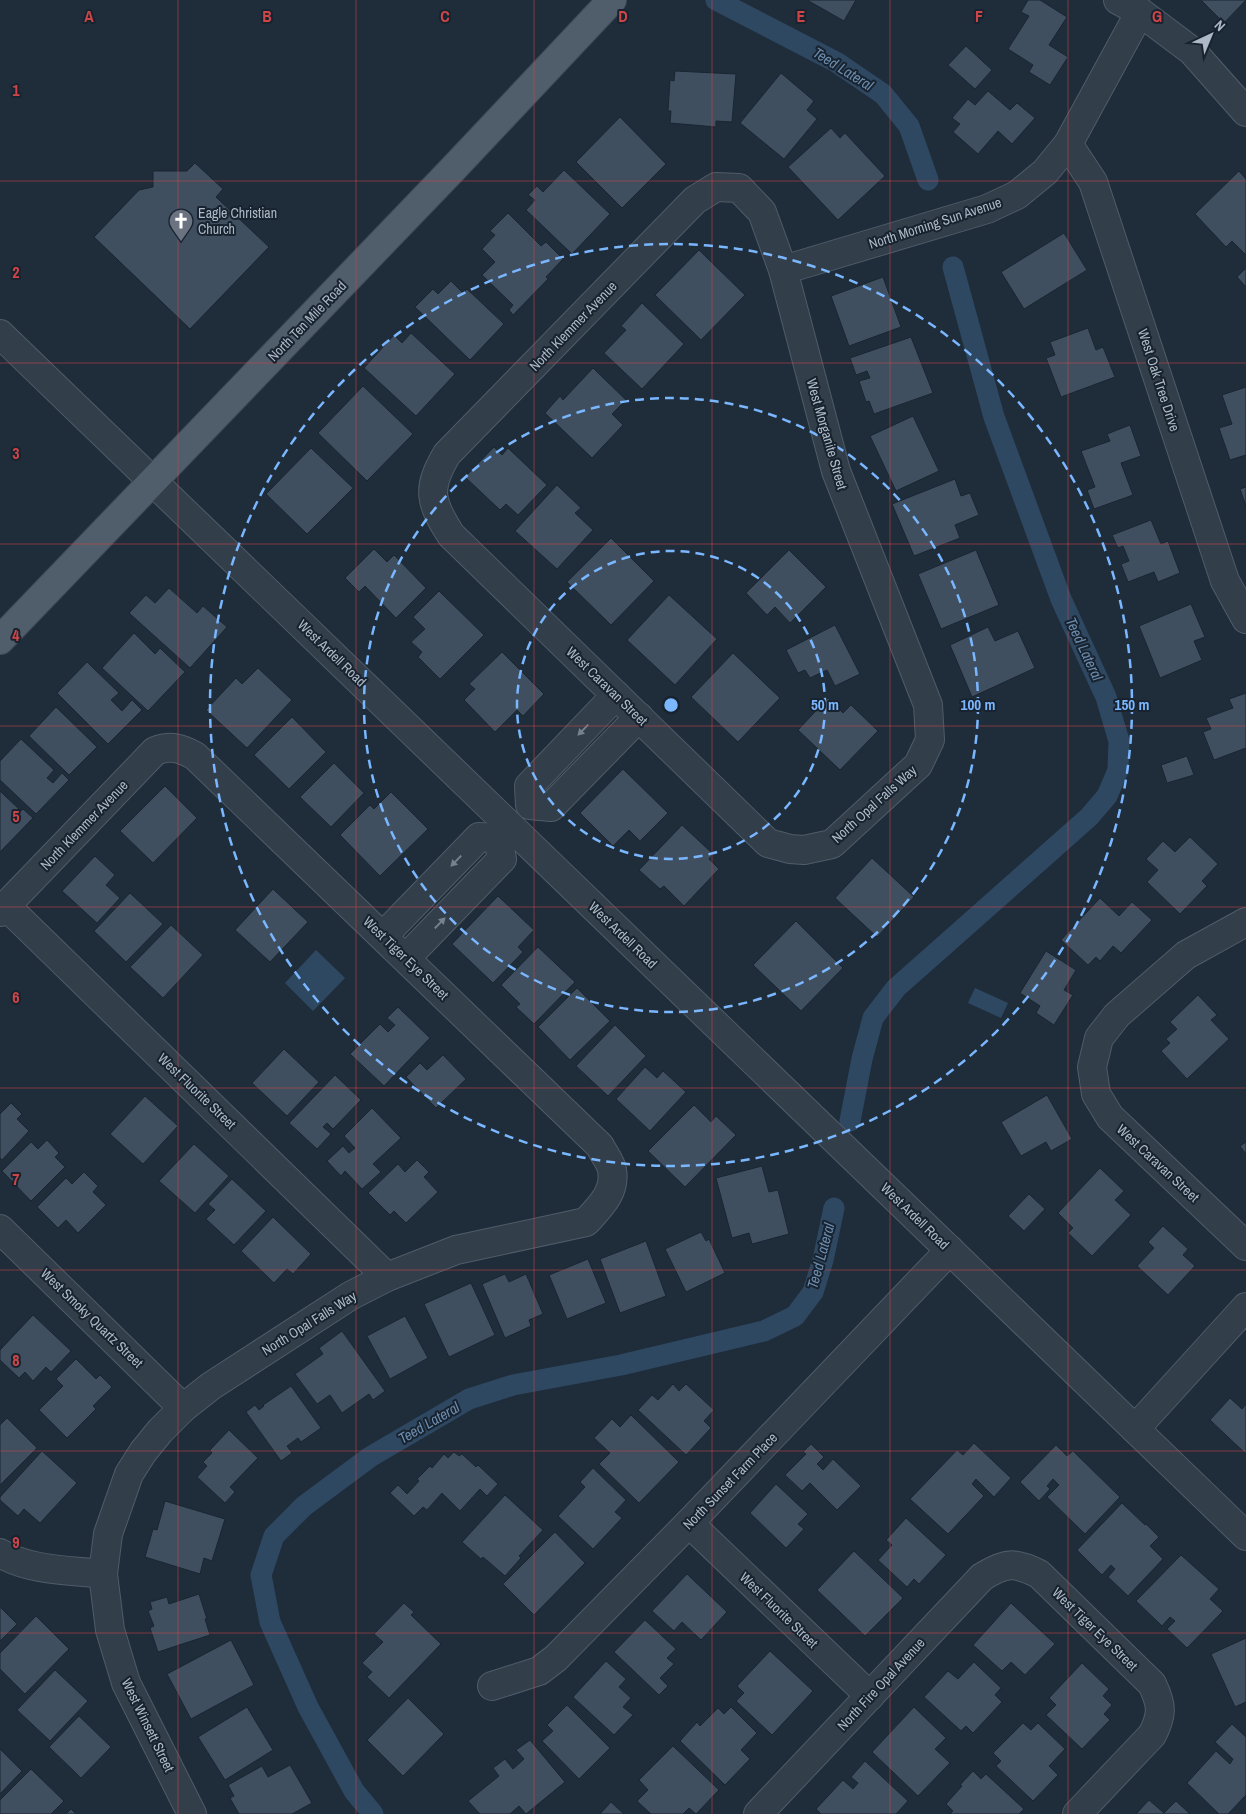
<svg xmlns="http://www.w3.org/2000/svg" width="1246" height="1814" font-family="'Archivo Narrow',sans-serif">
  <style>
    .water { fill: #2f4862 }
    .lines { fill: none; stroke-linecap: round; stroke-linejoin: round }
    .canal { stroke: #2f4862; stroke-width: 21 }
    .building { fill: #3f4f60; stroke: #1a2531 }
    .minor-casing { stroke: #505c68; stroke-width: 30 }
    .major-casing { stroke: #3f4a57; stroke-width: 30 }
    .minor { stroke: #333e4b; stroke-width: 28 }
    .major { stroke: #505e6b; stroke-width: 28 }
    .oneway { fill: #76828f }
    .grid { fill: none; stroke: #ce4548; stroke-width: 1; stroke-opacity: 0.55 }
    .ring { fill: none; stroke: #7ab7ff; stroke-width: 2.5; stroke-dasharray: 9 6 }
    .labels { text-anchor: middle; stroke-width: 4; stroke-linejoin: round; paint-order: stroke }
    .poi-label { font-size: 14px; fill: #adb9c7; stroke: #18232f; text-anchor: start }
    .street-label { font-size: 14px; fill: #adb9c7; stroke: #18232f }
    .water-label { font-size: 15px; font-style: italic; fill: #6b8cae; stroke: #18232f }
    .grid-label { font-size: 16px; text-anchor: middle; font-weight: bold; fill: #ce4548; stroke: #18232f; stroke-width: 4; stroke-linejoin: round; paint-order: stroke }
    .centre { fill: #7ab7ff; stroke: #18232f; stroke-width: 2.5 }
    .ring-label { font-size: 15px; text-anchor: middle; font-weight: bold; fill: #7ab7ff; stroke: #18232f; stroke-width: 4; stroke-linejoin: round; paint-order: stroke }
  </style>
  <rect width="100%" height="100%" fill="#1f2d3b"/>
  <g class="water">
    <polygon points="316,950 345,978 313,1011 285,983"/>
    <polygon points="975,988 1008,1003 1001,1018 968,1003"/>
  </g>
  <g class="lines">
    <g class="canal">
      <polyline points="716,0 836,62 883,94 909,126 928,180"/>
      <polyline points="850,1121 862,1059 873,1018 896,988 1089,817 1107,796 1118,770 1119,741 1106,697 1061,599 994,417 953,267"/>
      <polyline points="373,1814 354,1791 308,1707 270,1622 261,1575 274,1536 304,1506 370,1457 469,1399 513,1385 621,1365 764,1331 795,1316 813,1292 823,1260 834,1208"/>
    </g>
  </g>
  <g class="building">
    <polygon points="807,0 856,0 844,21"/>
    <polygon points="1028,0 1040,0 1067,17 1049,45 1068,57 1050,85 1029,72 1033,65 1008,49 1029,16 1021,12"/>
    <polygon points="1201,0 1246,0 1224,23"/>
    <polygon points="966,46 992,70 975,89 948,65"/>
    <polygon points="675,71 736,74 732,122 716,121 716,127 670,123 671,111 668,111 670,80 674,81"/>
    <polygon points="781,73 814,101 807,110 817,119 784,159 740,123"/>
    <polygon points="988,91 1010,110 1017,103 1035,118 1012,144 998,131 978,154 953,132 960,124 952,118 968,99 975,105"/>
    <polygon points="620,117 666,164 622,208 576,162"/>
    <polygon points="831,128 840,138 845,133 885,176 838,220 788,167"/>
    <polygon points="195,163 223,189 216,197 269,247 190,329 94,237 139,190 153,187 153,171 187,171"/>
    <polygon points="564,170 610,214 572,254 526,210 535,200 528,195 537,186 543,192"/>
    <polygon points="1239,171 1246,179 1246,255 1232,241 1226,247 1195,214"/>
    <polygon points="508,213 541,246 546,242 563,259 546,277 548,279 513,315 509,310 513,305 482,275 495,262 482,249 495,235 490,231"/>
    <polygon points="1064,233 1087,270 1024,309 1001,272"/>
    <polygon points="699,250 745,295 701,340 655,295"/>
    <polygon points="1246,268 1246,287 1237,277"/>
    <polygon points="883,277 901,327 849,346 831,296"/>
    <polygon points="451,281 463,293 467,289 504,324 470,360 415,307 433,289 438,294"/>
    <polygon points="642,303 684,344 642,389 604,353 626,330 621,326"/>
    <polygon points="1088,328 1096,350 1103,347 1115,377 1061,397 1046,358 1055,355 1050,342"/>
    <polygon points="411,333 455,374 416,416 364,368 394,335 402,343"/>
    <polygon points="911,337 933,393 874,414 869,401 866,402 859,381 870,378 867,371 856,375 850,358"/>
    <polygon points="593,368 626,400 612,414 623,425 592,458 545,413 560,396 563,400"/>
    <polygon points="363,386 413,434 367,481 318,433"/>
    <polygon points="1246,387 1246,455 1230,460 1219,428 1232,424 1222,395"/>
    <polygon points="913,416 939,471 896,491 870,436"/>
    <polygon points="1130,425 1141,456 1121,463 1133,495 1094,509 1087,490 1095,487 1081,451 1110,441 1107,434"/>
    <polygon points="494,447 502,455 508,448 547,485 518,515 506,504 500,510 465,477"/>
    <polygon points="311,448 353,488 307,534 266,494"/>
    <polygon points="955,479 961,496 970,493 979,515 955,525 960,538 914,556 892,504"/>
    <polygon points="557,485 581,508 575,513 593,530 557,569 515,531"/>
    <polygon points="1246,487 1246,506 1240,489"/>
    <polygon points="1151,520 1161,544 1168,541 1180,573 1158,582 1154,572 1128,582 1121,564 1129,561 1123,546 1118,548 1112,535"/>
    <polygon points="611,538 654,581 611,625 567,582"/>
    <polygon points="374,549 387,562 394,555 426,588 396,618 365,586 359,592 345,578"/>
    <polygon points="789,550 826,587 790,623 775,607 767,615 746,593"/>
    <polygon points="976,550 999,605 941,629 918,574"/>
    <polygon points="169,588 197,613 203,606 227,627 190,668 129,613 146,595 155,603"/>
    <polygon points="439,591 484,635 440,679 418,657 422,652 411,642 425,629 413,617"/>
    <polygon points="669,595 717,639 675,685 627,640"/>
    <polygon points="1191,604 1205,637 1194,641 1202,660 1160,678 1139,626"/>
    <polygon points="835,625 860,674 835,686 827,670 810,678 805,670 798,673 786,650"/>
    <polygon points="988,627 995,641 1018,631 1035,668 972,697 950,645"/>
    <polygon points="134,633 155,654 160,648 185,672 148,711 102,668"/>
    <polygon points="502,652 544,694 523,716 517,710 495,732 464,700 475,689 469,684"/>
    <polygon points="733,653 780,698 738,742 691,697"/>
    <polygon points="87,662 119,693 111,700 122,711 132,700 142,710 108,744 57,693"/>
    <polygon points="258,668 292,700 247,748 206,710 236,678 242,684"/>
    <polygon points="1246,693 1246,748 1214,760 1203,732 1211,729 1206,718 1233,708 1229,699"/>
    <polygon points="828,698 843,713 851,705 878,731 840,770 798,730"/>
    <polygon points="56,707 97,747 69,775 29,736"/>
    <polygon points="292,717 326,752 289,789 254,755"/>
    <polygon points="21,739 54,770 47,778 53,783 62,773 69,780 36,814 0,780 0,761"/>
    <polygon points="1187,756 1194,775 1167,783 1161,765"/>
    <polygon points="334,763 364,793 331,827 300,797"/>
    <polygon points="623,769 668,813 640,841 629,830 613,846 580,813"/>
    <polygon points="165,786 197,818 153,863 120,831"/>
    <polygon points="0,791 21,811 23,809 33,818 0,852"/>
    <polygon points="391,792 428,829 380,876 340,835 370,805 374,809"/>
    <polygon points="682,825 713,854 709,859 719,869 684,906 664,886 660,889 639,870"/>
    <polygon points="1190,837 1218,864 1202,881 1207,886 1180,914 1147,882 1158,870 1146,859 1163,841 1175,852"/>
    <polygon points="95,856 115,875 106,885 120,898 97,923 62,891"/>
    <polygon points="872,858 914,897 877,937 835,898"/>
    <polygon points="273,889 308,922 270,962 235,930"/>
    <polygon points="130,893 163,924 126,962 94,931"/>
    <polygon points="498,896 534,930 518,947 523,952 493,983 452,944"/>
    <polygon points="1100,898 1119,916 1132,902 1152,920 1121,953 1113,946 1100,961 1096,957 1088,965 1061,940"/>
    <polygon points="796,921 843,968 801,1011 753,965"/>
    <polygon points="171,925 203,955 163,998 130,967"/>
    <polygon points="538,947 575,982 534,1024 516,1007 520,1004 501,985"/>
    <polygon points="1046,951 1076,970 1064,990 1073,995 1054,1025 1036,1013 1040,1006 1020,993"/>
    <polygon points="577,988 610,1021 570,1060 538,1027"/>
    <polygon points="1198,995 1217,1015 1211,1020 1229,1039 1187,1079 1161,1051 1170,1043 1166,1039 1177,1029 1170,1022"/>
    <polygon points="398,1007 430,1038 384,1086 350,1054 380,1024 388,1032 395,1025 387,1018"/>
    <polygon points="615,1025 646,1056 608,1096 576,1066"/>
    <polygon points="284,1049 319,1082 287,1116 252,1083"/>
    <polygon points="443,1055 466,1079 436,1108 406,1077 420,1063 427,1070"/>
    <polygon points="645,1067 657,1078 663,1071 686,1092 650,1131 616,1099"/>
    <polygon points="335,1075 361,1100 333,1129 327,1123 323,1127 331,1134 317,1149 289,1123"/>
    <polygon points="1047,1095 1072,1139 1051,1151 1046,1142 1021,1156 1001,1122"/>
    <polygon points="145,1096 178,1126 143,1164 110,1134"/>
    <polygon points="11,1103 22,1114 17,1119 29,1131 2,1160 0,1158 0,1114"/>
    <polygon points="694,1105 711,1122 716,1116 736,1135 685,1187 648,1151"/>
    <polygon points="372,1108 401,1138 373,1164 381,1172 362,1189 345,1171 341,1176 327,1161 343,1146 349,1153 355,1148 344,1136"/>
    <polygon points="47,1140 59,1153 55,1157 65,1167 31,1201 2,1171 31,1142 38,1149"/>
    <polygon points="1246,1142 1246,1154 1240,1146"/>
    <polygon points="194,1144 229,1176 195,1213 159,1181"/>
    <polygon points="417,1160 429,1172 424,1177 438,1192 406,1223 394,1211 390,1215 368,1193 398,1164 405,1172"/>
    <polygon points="762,1166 769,1192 778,1190 789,1234 752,1244 749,1233 732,1238 716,1178"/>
    <polygon points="1100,1168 1124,1191 1115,1200 1131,1215 1092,1256 1068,1233 1073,1228 1058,1213"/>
    <polygon points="84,1172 98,1186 93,1192 106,1205 78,1233 66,1220 58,1228 37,1207 66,1178 72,1184"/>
    <polygon points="232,1179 266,1211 234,1245 206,1219 215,1210 208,1204"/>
    <polygon points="1029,1194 1045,1209 1024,1231 1008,1216"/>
    <polygon points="273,1217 311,1254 293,1274 287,1269 274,1283 241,1251"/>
    <polygon points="1163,1226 1188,1249 1183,1255 1195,1266 1168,1295 1137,1266 1154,1248 1148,1242"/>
    <polygon points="701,1232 706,1241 709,1239 725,1273 686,1292 665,1249"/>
    <polygon points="646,1241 666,1296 620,1313 600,1259"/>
    <polygon points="588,1259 606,1303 567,1319 549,1275"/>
    <polygon points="505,1274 509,1282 526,1274 543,1314 529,1320 531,1326 505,1338 482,1284"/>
    <polygon points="471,1283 495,1335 449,1357 424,1304"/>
    <polygon points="33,1315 71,1351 51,1372 46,1367 33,1381 25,1372 19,1378 0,1360 0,1350"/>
    <polygon points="405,1316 428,1358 390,1379 367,1336"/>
    <polygon points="342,1331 385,1391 373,1400 369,1394 342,1413 330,1395 317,1404 295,1374 323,1354 319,1348"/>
    <polygon points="76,1359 96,1379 100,1375 112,1387 93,1406 96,1409 67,1438 39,1410 63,1386 56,1379"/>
    <polygon points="673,1384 679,1391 686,1384 714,1410 704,1421 711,1428 686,1455 638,1410 652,1395 658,1400"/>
    <polygon points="291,1386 321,1428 301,1442 298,1438 287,1446 292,1453 281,1461 246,1412 255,1405 259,1410 264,1406 263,1405"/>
    <polygon points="1230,1398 1242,1409 1246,1404 1246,1454 1210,1420"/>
    <polygon points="631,1415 679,1462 639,1503 599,1464 610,1453 594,1438 612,1419 620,1427"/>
    <polygon points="7,1418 37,1448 0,1485 0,1425"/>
    <polygon points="229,1430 258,1458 230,1487 235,1492 225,1503 197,1477 207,1466 203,1462 212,1453 210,1450"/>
    <polygon points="974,1443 1011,1478 994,1497 976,1479 972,1484 984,1496 948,1534 910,1499 957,1450 963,1455"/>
    <polygon points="811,1444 824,1457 817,1464 823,1470 833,1459 861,1486 837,1510 810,1483 802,1491 785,1475 806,1454 803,1452"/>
    <polygon points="1056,1445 1067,1456 1073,1451 1120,1497 1085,1534 1047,1497 1059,1485 1053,1479 1047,1486 1050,1489 1039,1501 1020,1482"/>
    <polygon points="42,1451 77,1483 40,1523 24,1509 18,1516 0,1500 0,1497"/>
    <polygon points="454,1452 459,1456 462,1454 476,1467 478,1465 498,1484 487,1496 480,1489 460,1511 442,1493 427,1510 423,1507 414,1516 390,1493 398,1485 407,1494 419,1481 417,1479 430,1466 432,1468 444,1454 448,1458"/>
    <polygon points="593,1468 626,1500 615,1512 622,1518 593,1549 558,1516 585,1487 580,1482"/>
    <polygon points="776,1484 808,1514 798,1524 804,1529 786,1548 750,1513"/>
    <polygon points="505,1495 543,1530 519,1556 521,1558 505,1576 483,1557 481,1559 462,1542"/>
    <polygon points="165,1501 225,1519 212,1561 204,1558 200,1574 145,1557 153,1529 157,1530"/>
    <polygon points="1122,1503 1145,1525 1146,1524 1159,1537 1150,1546 1163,1559 1128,1596 1108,1577 1115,1569 1111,1565 1102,1575 1077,1550"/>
    <polygon points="906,1518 946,1555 919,1584 914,1579 907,1587 878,1560 892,1545 886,1540"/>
    <polygon points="555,1532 585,1563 534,1615 503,1584"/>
    <polygon points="854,1551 903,1598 865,1636 817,1590"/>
    <polygon points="1181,1555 1219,1589 1210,1599 1223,1611 1187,1648 1167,1629 1175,1621 1170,1617 1162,1626 1136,1601"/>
    <polygon points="687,1574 727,1612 701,1640 682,1622 674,1631 652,1611"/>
    <polygon points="199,1594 207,1619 205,1619 210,1635 158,1652 150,1628 154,1626 148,1611 152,1609 150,1602 167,1597 169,1604"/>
    <polygon points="404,1603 414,1612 411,1615 441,1644 389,1698 367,1677 372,1672 362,1663 383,1642 374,1634"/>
    <polygon points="1011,1603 1055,1644 1025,1675 1011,1662 1002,1671 973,1645"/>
    <polygon points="0,1607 17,1624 0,1641"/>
    <polygon points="36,1616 69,1649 25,1694 0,1669 0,1653"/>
    <polygon points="645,1620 676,1649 667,1658 674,1664 660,1678 668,1686 659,1695 614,1652"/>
    <polygon points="1246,1638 1246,1702 1235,1707 1211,1654"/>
    <polygon points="231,1640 254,1685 191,1719 167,1674"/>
    <polygon points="770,1651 813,1691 772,1735 736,1701 744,1693 737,1686"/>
    <polygon points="606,1661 626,1679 619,1687 631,1698 623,1707 633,1715 614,1735 573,1697"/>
    <polygon points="974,1662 1001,1688 995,1695 1002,1702 973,1733 966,1726 961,1731 924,1697 948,1671 958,1679"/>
    <polygon points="1082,1663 1109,1689 1103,1696 1112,1705 1104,1714 1110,1720 1082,1749 1046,1715 1056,1705 1049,1698"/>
    <polygon points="55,1670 88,1701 50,1741 17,1710"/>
    <polygon points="408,1698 444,1734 403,1776 367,1740"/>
    <polygon points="567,1705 610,1748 579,1779 542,1741 553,1731 547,1725"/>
    <polygon points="247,1707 273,1750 225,1780 198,1737"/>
    <polygon points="731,1707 757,1733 741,1750 750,1759 725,1785 680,1741 697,1722 700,1726 718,1708 724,1714"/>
    <polygon points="914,1707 946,1738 935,1749 950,1763 918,1796 872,1752"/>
    <polygon points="79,1716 111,1747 81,1778 49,1747"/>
    <polygon points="1023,1723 1031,1730 1038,1723 1065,1749 1049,1766 1058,1775 1033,1801 996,1766 1001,1761 993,1753"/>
    <polygon points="1232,1724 1246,1737 1246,1795 1228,1814 1219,1814 1187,1783 1216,1751 1230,1764 1233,1759 1215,1742"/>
    <polygon points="530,1740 565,1782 526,1814 519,1806 510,1814 480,1814 468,1801 499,1776 493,1768 505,1759 513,1769 524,1759 516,1750"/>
    <polygon points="673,1746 719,1790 696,1814 689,1808 683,1814 651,1814 637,1801 648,1790 639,1780"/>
    <polygon points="0,1749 22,1771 0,1794"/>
    <polygon points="865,1761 908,1801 896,1814 821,1814 816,1809 843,1780 853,1789 858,1783 851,1777"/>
    <polygon points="290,1765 312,1803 292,1814 239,1814 230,1798 234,1796 228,1785 262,1766 268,1777"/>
    <polygon points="31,1769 64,1801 51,1814 0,1814 0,1800"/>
    <polygon points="973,1771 981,1779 986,1774 1024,1809 1019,1814 950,1814 953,1811 946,1804 962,1786 960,1785"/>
    <polygon points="1149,1800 1164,1813 1176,1801 1190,1814 1136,1814"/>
    <polygon points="611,1802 624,1814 600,1814"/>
    <polygon points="71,1809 76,1814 66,1814"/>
  </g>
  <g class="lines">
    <defs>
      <g id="minor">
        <polyline points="1118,0 1140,12 1192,51 1246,112"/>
        <polyline points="1068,144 1093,182 1225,581 1246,619"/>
        <path d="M716 187 739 188 762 212 783 270 836 471 928 705 930 740 918 765 832 844 804 850 790 849 768 843 451 535C430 502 426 489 447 454L695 200Z"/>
        <polyline points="783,270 987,209 1017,195 1045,172 1068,144 1140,12"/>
        <polyline points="0,334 1246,1536"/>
        <polyline points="616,695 529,786 530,805 551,807 639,717"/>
        <polyline points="6,906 387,1277"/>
        <path d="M0 912 155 751C171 745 181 748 195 756L600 1146C603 1153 611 1162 612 1170 616 1192 600 1207 586 1222L456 1250 387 1277 350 1296 211 1386 183 1408 160 1431 143 1452 129 1474 108 1534 103 1574 110 1630 126 1683 192 1814"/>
        <polyline points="1246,922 1186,955 1117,1015 1099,1038 1092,1067 1096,1094 1110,1117 1246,1246"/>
        <polyline points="383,936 479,837 498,838 502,859 406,958"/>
        <polyline points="0,1229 183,1408"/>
        <polyline points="1135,1429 1246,1307"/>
        <polyline points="689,1523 870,1696"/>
        <path d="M0 1553C30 1571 69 1570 103 1574"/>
        <polyline points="492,1686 539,1671 556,1658 689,1523 950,1250"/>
        <path d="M758 1814 982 1577C1006 1562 1015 1562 1039 1574L1152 1684C1162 1705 1163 1714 1152 1735L1077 1814"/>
      </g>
      <polyline id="major" points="0,640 452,170 612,0"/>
    </defs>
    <use href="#minor" class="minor-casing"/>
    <use href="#major" class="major-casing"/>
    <use href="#minor" class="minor"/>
    <use href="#major" class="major"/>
  </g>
  <defs><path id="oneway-solid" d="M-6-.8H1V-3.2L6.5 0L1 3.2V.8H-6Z" transform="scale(1.25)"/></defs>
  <g class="oneway">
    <use href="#oneway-solid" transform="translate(583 730) rotate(134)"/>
    <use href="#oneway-solid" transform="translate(456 861) rotate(134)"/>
    <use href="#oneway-solid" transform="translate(440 923) rotate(-46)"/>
  </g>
  <path class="grid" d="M178 0V1814M356 0V1814M534 0V1814M712 0V1814M890 0V1814M1068 0V1814M0 181H1246M0 363H1246M0 544H1246M0 726H1246M0 907H1246M0 1088H1246M0 1270H1246M0 1451H1246M0 1633H1246"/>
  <g class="ring">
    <circle cx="671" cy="705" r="154"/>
    <circle cx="671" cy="705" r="307"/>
    <circle cx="671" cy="705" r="461"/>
  </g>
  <defs>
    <symbol id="church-pin" viewBox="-11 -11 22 30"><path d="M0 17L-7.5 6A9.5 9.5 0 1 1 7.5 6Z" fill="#6b7280" stroke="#18232f"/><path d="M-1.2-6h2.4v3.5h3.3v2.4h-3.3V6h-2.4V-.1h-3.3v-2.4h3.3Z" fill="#fff"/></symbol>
  </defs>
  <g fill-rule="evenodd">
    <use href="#church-pin" x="167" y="207" width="28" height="38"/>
  </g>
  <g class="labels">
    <g class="poi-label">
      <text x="198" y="218">Eagle Christian<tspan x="198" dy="16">Church</tspan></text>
    </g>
    <g class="street-label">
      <text transform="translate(935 223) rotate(-18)" y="5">North Morning Sun Avenue</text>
      <text transform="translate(307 321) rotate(-46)" y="5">North Ten Mile Road</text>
      <text transform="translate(573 326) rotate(-46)" y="5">North Klemmer Avenue</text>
      <text transform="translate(1159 380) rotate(72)" y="5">West Oak Tree Drive</text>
      <text transform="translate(827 434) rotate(74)" y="5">West Morganite Street</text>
      <text transform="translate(332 653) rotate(44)" y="5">West Ardell Road</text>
      <text transform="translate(607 686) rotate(44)" y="5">West Caravan Street</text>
      <text transform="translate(874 804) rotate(-42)" y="5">North Opal Falls Way</text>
      <text transform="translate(84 825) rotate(-46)" y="5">North Klemmer Avenue</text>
      <text transform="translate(623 935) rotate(44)" y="5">West Ardell Road</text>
      <text transform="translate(406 958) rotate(44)" y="5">West Tiger Eye Street</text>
      <text transform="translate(197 1091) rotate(44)" y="5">West Fluorite Street</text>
      <text transform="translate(1158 1163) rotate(43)" y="5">West Caravan Street</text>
      <text transform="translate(915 1216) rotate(44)" y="5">West Ardell Road</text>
      <text transform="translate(92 1318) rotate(44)" y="5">West Smoky Quartz Street</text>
      <text transform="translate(309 1323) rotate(-32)" y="5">North Opal Falls Way</text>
      <text transform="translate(730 1481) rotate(-46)" y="5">North Sunset Farm Place</text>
      <text transform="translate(779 1610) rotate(44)" y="5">West Fluorite Street</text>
      <text transform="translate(1095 1629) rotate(44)" y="5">West Tiger Eye Street</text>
      <text transform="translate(881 1684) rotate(-47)" y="5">North Fire Opal Avenue</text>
      <text transform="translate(148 1725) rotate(64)" y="5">West Winsett Street</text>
    </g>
    <g class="water-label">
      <text transform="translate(843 69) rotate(32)" y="5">Teed Lateral</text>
      <text transform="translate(1084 649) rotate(65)" y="5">Teed Lateral</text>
      <text transform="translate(821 1256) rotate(-75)" y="5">Teed Lateral</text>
      <text transform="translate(429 1423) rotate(-30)" y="5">Teed Lateral</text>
    </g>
  </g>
  <g class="grid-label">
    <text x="89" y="22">A</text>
    <text x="267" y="22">B</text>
    <text x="445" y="22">C</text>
    <text x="623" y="22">D</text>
    <text x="801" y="22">E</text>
    <text x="979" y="22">F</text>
    <text x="1157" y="22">G</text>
    <text x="16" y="96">1</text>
    <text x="16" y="278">2</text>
    <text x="16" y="459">3</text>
    <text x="16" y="641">4</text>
    <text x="16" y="822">5</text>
    <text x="16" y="1003">6</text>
    <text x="16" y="1185">7</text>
    <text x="16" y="1366">8</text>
    <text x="16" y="1548">9</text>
  </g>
  <circle cx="671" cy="705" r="8" class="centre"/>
  <g class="ring-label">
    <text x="825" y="710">50 m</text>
    <text x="978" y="710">100 m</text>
    <text x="1132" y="710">150 m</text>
  </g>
  <g transform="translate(1211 35) rotate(44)" stroke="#18232f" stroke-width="4" paint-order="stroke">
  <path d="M0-4L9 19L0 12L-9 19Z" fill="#adb9c7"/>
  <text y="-8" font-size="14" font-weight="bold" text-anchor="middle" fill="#adb9c7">N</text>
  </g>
</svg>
